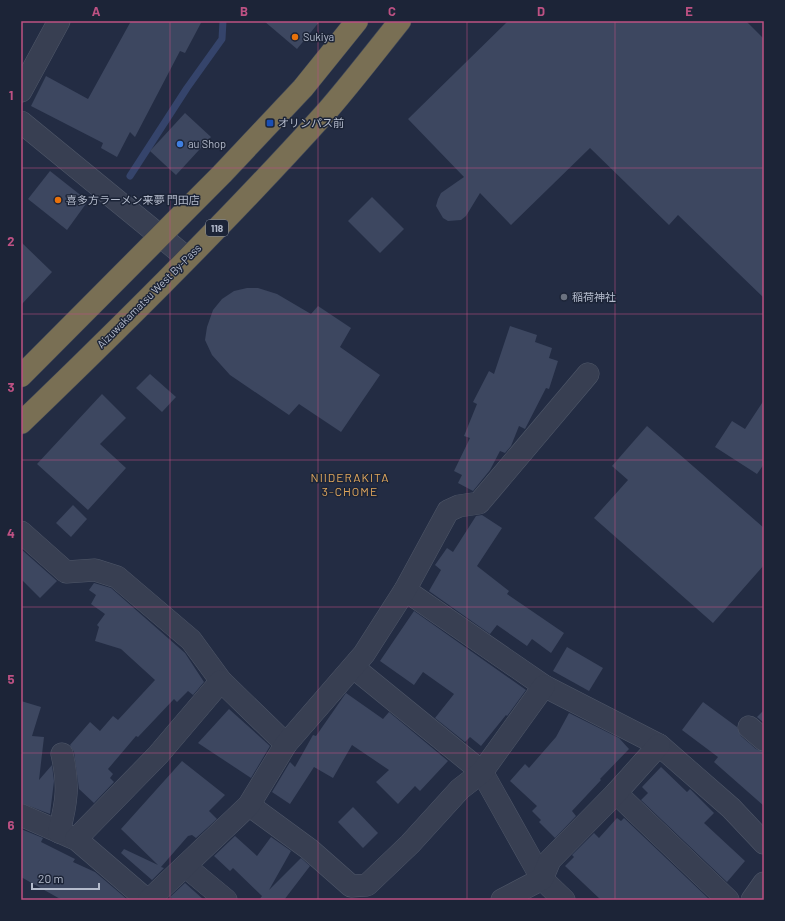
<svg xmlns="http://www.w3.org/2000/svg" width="785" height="921" font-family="Barlow,'Noto Sans JP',sans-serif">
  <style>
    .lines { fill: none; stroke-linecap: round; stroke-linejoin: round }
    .stream { stroke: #35446b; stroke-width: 7 }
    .building { fill: #3d4760 }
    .minor-casing { stroke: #4f5769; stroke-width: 23 }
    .highway-casing { stroke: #3f4759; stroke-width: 23 }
    .minor { stroke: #383f52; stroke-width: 22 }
    .highway { stroke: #796f54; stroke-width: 22 }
    .grid { fill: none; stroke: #bd5183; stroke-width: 1; stroke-opacity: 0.55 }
    .food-dot { fill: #e8710a; stroke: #1c2437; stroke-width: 1.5 }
    .transit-dot { fill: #1a4fb4; stroke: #1c2437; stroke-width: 1.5 }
    .shop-dot { fill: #3f7fe0; stroke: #1c2437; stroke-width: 1.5 }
    .worship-dot { fill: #6b7280; stroke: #1c2437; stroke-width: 1.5 }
    .labels { text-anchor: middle; stroke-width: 3; stroke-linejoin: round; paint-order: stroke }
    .shield { fill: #1c2437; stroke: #868e9f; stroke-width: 1 }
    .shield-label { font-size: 10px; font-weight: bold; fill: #b4bbcc }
    .poi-label { font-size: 11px; fill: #b4bbcc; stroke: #1c2437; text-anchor: start }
    .street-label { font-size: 11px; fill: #b4bbcc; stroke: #1c2437 }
    .neighbourhood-label { font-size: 12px; letter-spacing: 1px; fill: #e0a75c; stroke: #1c2437 }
    .neatline { fill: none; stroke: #bd5183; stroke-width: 1.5 }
    .grid-label { font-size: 13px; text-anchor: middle; font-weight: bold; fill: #bd5183 }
  </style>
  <rect width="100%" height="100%" fill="#232c43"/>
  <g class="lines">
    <polyline class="stream" points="130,176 187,88 222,39 223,21"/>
  </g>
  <g class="building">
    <polygon points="131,21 202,21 185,53 180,51 135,137 130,132 117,157 101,148 103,143 31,106 46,76 88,99"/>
    <polygon points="264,21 320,21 297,49"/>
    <polygon points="508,21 746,21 764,39 764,298 678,215 669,225 590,148 511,225 480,193 466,216 461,220 448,221 443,218 436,206 438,199 441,193 464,177 408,119"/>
    <polygon points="185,113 211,137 176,175 150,151"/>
    <polygon points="50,171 88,201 67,230 28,199"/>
    <polygon points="372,197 404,229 380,253 348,221"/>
    <polygon points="21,242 52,272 21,305"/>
    <polygon points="247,288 258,288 277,294 311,314 318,306 351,328 340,347 380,375 341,432 299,404 289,415 230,375 212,355 205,340 207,327 213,310 222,299 234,291"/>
    <polygon points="510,326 537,335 535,342 552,348 549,358 558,361 549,389 546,388 525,429 519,426 511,446 505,453 500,451 490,470 473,491 458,483 462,475 454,471 470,438 464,436 477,404 473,402 489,371 494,374"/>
    <polygon points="150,374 176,397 162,412 136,388"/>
    <polygon points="102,394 126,418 100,444 126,468 88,510 37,464"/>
    <polygon points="764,400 764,464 757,474 715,447 732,421 745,429"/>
    <polygon points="647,426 764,528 764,565 713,623 594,518 628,480 612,466"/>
    <polygon points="73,505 87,519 71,537 56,523"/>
    <polygon points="482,515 502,528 477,566 509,591 507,594 564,633 551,653 532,639 527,646 497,625 490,634 429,591 441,570 435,565 447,548 453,552 476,516"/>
    <polygon points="21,549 57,581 40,598 21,579"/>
    <polygon points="94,583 111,588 185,653 204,682 193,695 188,691 177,702 174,699 138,737 136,736 108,769 113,774 110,778 114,782 94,803 79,789 74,752 70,745 90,722 100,731 113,716 118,720 155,680 121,649 95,641 99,627 97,625 105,614 91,604 96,595 89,590"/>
    <polygon points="414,611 526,690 507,716 506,715 481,746 470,737 465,742 435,718 454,694 423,672 414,685 380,661"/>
    <polygon points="567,647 603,668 589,691 553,671"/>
    <polygon points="346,693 383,719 389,712 448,761 420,791 415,786 398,804 376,782 389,770 352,745 333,778 314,767 290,804 272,792 290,762 295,767 313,735 316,736"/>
    <polygon points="21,701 41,707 32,736 44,737 39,780 52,765 54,781 50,814 21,803"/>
    <polygon points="703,702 737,727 741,736 756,749 764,752 764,806 714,762 718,757 682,730"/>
    <polygon points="229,709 270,746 251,778 198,743"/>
    <polygon points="764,710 764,723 757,717"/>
    <polygon points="569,713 619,738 629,749 600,779 601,780 572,811 576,816 555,838 539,822 541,820 532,811 537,806 510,781 525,764 529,768 556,737"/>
    <polygon points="182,761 225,795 209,811 217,819 196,838 192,835 188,836 161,867 164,868 152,880 121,853 124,849 158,865 121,829"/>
    <polygon points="661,767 687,792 690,789 714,813 704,823 745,861 727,882 641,800 648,793 642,787"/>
    <polygon points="353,807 378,833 363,848 338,822"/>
    <polygon points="617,818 621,821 624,818 710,900 601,900 565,866 574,857 572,855 594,833 599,838"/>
    <polygon points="21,829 43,838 41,842 75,859 73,862 95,872 128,900 62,900 21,877"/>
    <polygon points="235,836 257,856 271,837 291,851 269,890 301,858 310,866 284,900 259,900 262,896 233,868 230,871 214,856"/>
    <polygon points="185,883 204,900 174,900 170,897"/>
  </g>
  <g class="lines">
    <defs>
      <g id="minor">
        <polyline points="21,91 59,21"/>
        <polyline points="21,122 187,258"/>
        <polyline points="21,532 66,572 95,570 117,577 191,640 221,681"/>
        <polyline points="405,590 544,686 659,745 731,808 764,843"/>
        <polyline points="353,667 482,772 542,879 564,900"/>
        <polyline points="749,727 764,740"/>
        <polyline points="616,793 728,900"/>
        <polyline points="249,805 309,849 351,886 367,885 410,844 460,789 482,772 544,686"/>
        <polyline points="21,815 73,838"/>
        <path d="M59 832C67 801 69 785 62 754"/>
        <polyline points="185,866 226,900"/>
        <polyline points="147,900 76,839 158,755 221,681 286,744"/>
        <polyline points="149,900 249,805 286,744 364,654 405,590 448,511 459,506 479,503 588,374"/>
        <polyline points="502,900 542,879 550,860 616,793 659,745"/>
        <polyline points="752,900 764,883"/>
      </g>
      <g id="highway">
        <polyline points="21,376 222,174 303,88 357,21"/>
        <path d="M21 423C126 322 230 219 328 110 353 81 376 51 400 21"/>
      </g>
    </defs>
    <use href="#minor" class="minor-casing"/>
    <use href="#highway" class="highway-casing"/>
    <use href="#minor" class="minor"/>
    <use href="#highway" class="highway"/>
  </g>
  <path class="grid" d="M170 21V900M318 21V900M467 21V900M615 21V900M21 168H764M21 314H764M21 460H764M21 607H764M21 753H764"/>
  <g class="food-dot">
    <circle cx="295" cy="37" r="4"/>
    <circle cx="58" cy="200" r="4"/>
  </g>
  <rect class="transit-dot" x="266" y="119" width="8" height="8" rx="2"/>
  <circle class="shop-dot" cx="180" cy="144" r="4"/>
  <circle class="worship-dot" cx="564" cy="297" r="4"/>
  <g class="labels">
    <rect class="shield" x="206" y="220" width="22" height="16" rx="3"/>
    <g class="shield-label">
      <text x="217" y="232">118</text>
    </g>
    <g class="poi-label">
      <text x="303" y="41">Sukiya</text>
      <text x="278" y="127">オリンパス前</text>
      <text x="188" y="148">au Shop</text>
      <text x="66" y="204">喜多方ラーメン来夢 門田店</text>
      <text x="572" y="301">稲荷神社</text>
    </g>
    <g class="street-label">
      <text transform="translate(149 296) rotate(-45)" y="4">Aizuwakamatsu West By-Pass</text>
    </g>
    <g class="neighbourhood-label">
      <text x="350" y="482">NIIDERAKITA<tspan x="350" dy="14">3-CHOME</tspan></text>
    </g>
  </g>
  <rect width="785" height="921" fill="none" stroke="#1c2437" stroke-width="44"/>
  <path d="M32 883v6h67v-6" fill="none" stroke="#b4bbcc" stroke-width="2"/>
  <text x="38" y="883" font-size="12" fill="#b4bbcc" stroke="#1c2437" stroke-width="3" paint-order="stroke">20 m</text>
  <rect x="22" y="22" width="741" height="877" class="neatline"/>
  <g class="grid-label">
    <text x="96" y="16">A</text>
    <text x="244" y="16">B</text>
    <text x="392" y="16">C</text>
    <text x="541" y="16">D</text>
    <text x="689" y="16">E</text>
    <text x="11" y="100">1</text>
    <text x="11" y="246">2</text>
    <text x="11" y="392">3</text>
    <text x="11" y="538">4</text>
    <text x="11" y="684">5</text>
    <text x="11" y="830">6</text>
  </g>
</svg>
